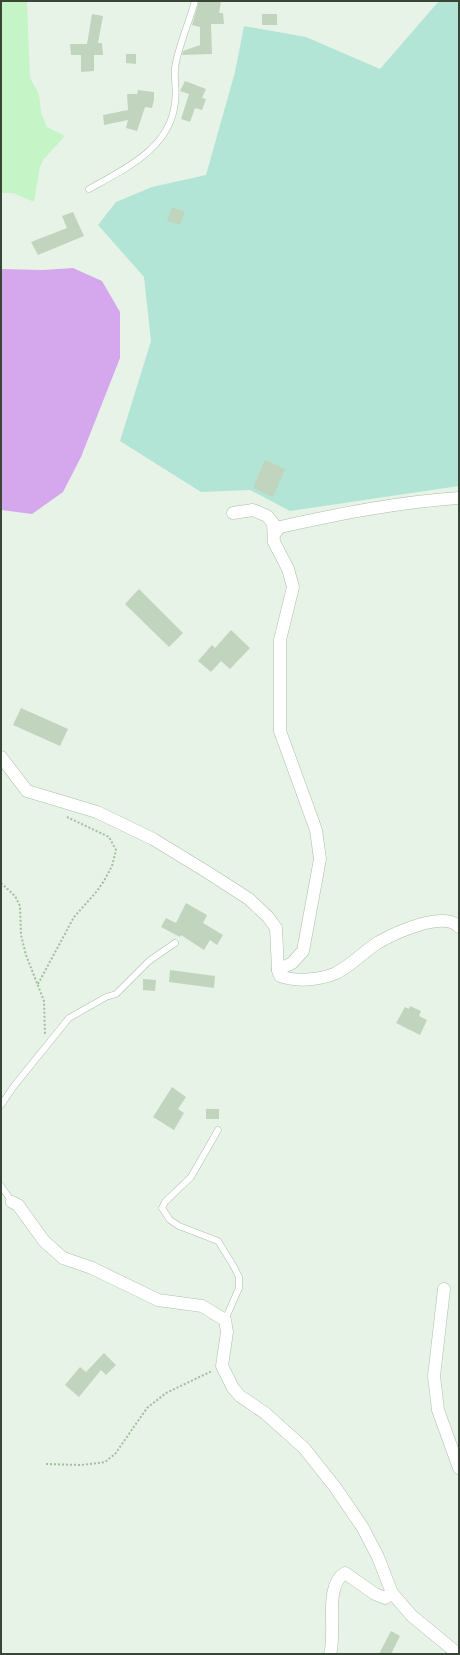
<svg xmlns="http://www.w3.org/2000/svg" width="460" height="1655" font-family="'Work Sans',sans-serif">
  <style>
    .green { fill: #b2e5d6 }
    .sand { fill: #c5f5c7 }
    .water { fill: #d5a7ed }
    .building { fill: #c1d4be }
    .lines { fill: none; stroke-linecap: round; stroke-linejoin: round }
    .service-casing { stroke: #acbeab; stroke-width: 7 }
    .minor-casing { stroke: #acbeab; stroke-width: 13 }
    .path { stroke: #a0bf9d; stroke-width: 2; stroke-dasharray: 2 2; stroke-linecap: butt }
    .service { stroke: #fff; stroke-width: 6 }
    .minor { stroke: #fff; stroke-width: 12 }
  </style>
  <rect width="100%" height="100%" fill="#e8f3e8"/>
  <polygon class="green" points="439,1 459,1 459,486 290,511 250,490 201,492 120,441 151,341 144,277 98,225 116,202 152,187 206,175 235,72 244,26 306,37 380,69"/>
  <polygon class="sand" points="1,1 27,1 30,78 39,94 41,113 47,127 65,136 44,159 40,167 34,202 13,193 1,193"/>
  <polygon class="water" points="73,268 102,281 120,312 120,358 81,457 63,492 32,514 1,510 1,269 43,270"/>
  <g class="building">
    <polygon points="199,1 221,1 219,13 223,13 224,24 211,24 212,54 182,55 183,51 200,45 200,27 192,25"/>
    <polygon points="92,14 103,16 98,43 102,43 103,55 94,55 94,71 81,72 81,55 71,55 70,44 87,44"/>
    <rect x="262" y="14" width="15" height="11"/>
    <polygon points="126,54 136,54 136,64 126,63"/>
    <polygon points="185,81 206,89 202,98 206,99 202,110 195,108 190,122 181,119 189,94 180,91"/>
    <polygon points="138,90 154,92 154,100 152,108 145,107 137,131 126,128 128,120 104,125 103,115 128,110 127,94 137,94"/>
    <polygon points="172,207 185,212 180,225 167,221"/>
    <polygon points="73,212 84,236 38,255 31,242 67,228 62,216"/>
    <polygon points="265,460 285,469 273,497 253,488"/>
    <polygon points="139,589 183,633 169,647 125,604"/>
    <polygon points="231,630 250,648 230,669 221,661 211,672 198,661 212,645 215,648"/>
    <polygon points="21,708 68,729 60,746 13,725"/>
    <polygon points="186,903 207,915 203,923 223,935 217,945 210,940 204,950 181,935 180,937 161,927 166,918 176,923"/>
    <polygon points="170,970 215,976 214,988 169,982"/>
    <polygon points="143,979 156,980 155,991 143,990"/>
    <polygon points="410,1006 421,1011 419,1016 427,1020 420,1035 396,1023 405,1007 409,1009"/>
    <polygon points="172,1087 186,1097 178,1109 184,1113 174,1130 153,1117"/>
    <rect x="206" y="1109" width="13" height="10"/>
    <polygon points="104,1353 116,1365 106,1375 101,1370 79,1397 65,1385 80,1367 86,1372"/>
    <polygon points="391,1631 400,1636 391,1654 379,1654"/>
  </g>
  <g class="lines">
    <defs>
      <g id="service">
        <path d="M89 189C125 169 171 148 175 102 177 91 174 80 175 68 177 50 190 20 195 1"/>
        <polyline points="1,1105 14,1086 69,1018 106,997 116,994 149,961 175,943"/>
        <polyline points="218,1130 191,1177 165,1202 162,1208 170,1220 179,1226 218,1241 233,1265 239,1277 239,1288 225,1320"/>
        <polyline points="1,1186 12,1202"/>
      </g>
      <g id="minor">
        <polyline points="233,513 253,510 267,516 273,523 274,542 288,569 293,587 280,640 280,731 316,830 320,859 303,951 292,963 278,970"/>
        <path d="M275 533 280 527C339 514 398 502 459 498"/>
        <path d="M1 757 27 791 97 812 153 839 207 872 249 899 268 917 276 928 278 970 280 976C296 982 318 980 334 974 350 967 364 951 379 942 395 933 444 910 459 927"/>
        <polyline points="12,1202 18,1205 44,1241 63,1258 92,1268 158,1300 202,1306 225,1320 227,1332 222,1366 233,1388 240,1396 265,1413 304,1448 335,1487 363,1528 378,1557 392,1593 412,1616 458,1654"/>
        <polyline points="444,1289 434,1376 438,1410 459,1468"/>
        <path d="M330 1654C337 1633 323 1586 345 1573L375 1594 385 1598 392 1593"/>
      </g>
    </defs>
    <use href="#service" class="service-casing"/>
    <use href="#minor" class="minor-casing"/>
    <g class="path">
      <polyline points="1,883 15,896 20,906 21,935 26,955 44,1001 45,1035"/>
      <polyline points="38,984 74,917 97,891 104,881 112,866 116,850 109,837 67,817"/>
      <polyline points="46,1464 81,1465 105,1462 115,1454 147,1408 166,1393 212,1371"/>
    </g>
    <use href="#service" class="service"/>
    <use href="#minor" class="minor"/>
  </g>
  <rect width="460" height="1655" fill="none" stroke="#394637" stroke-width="4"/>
</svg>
